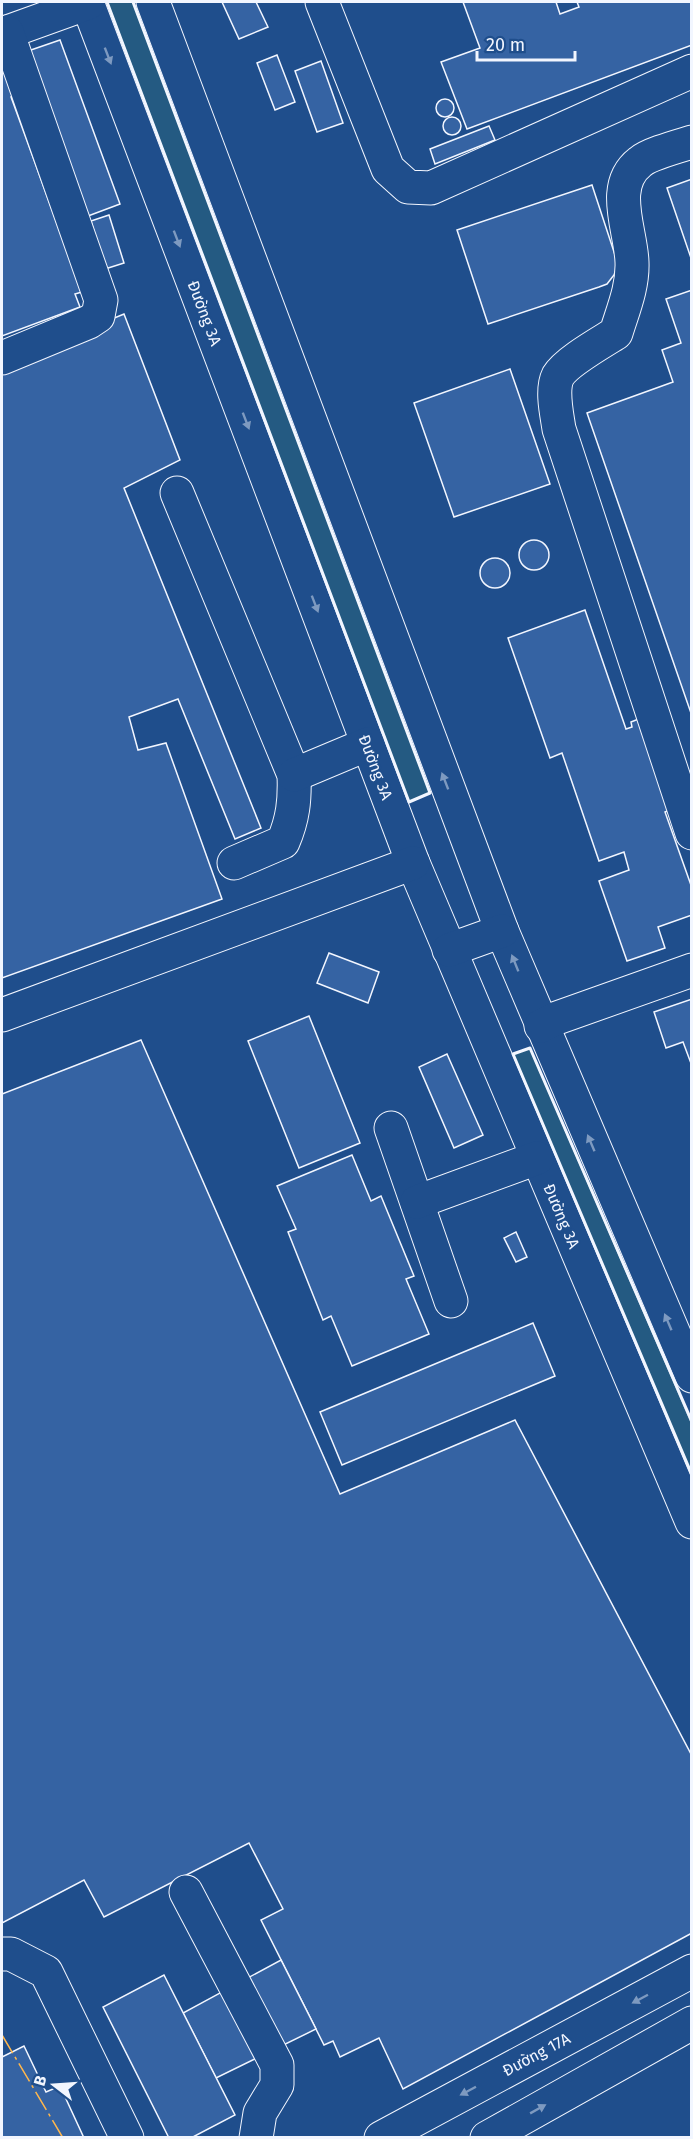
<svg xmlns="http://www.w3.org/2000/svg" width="693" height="2139" font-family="'Fira Sans',sans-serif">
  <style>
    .green { fill: #245a82; stroke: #a8bbd7; stroke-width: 1.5 }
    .building { fill: #3563a3; stroke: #f2f6ff; stroke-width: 1.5 }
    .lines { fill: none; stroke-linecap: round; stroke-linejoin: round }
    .minor-casing { stroke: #f2f6ff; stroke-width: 35 }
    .minor { stroke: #1f4e8c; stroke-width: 33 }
    .wall { stroke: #f2f6ff; stroke-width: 3 }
    .power { stroke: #ffb74d; stroke-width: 1.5; stroke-dasharray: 21 4.5 3 4.5; stroke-linecap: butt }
    .oneway { fill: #7e9ac0 }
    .labels { text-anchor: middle; stroke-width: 4.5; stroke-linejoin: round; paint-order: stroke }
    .street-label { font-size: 16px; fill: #f2f6ff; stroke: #1f4e8c }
  </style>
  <rect width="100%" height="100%" fill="#1f4e8c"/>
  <g class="green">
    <polygon points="107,2 133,2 430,793 409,802"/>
    <polygon points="530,1048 691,1422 691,1475 513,1054"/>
  </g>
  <g class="building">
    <polygon points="222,2 256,2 268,27 239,39"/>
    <polygon points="463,2 556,2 560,14 579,7 577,2 692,2 692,45 467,129 441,62 480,48"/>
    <polygon points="60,40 120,204 88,216 28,51"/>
    <polygon points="277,55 295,102 275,110 257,63"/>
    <polygon points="321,61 343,123 317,132 295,71"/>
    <polygon points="2,62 22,92 11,97 82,292 75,294 80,307 2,336"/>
    <circle cx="445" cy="108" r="9"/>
    <circle cx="452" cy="126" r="9"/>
    <polygon points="489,126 495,140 435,164 430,149"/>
    <polygon points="692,179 692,261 667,188"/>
    <polygon points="592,185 618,264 614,275 607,284 599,287 488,324 457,230"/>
    <polygon points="109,215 124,263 105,269 91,221"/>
    <polygon points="692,290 692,716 587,413 673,382 662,350 681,343 666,299"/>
    <polygon points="124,314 180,460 124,488 261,828 235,839 178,699 129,717 138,750 166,743 222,899 2,978 2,364"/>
    <polygon points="510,369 550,484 454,517 414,403"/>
    <circle cx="534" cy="555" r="15"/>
    <circle cx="495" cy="573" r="15"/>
    <polygon points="585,610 626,729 632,727 631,722 646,716 678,807 665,812 692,888 692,915 658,927 665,948 627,961 599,881 629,870 624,852 599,861 562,753 550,758 508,638"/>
    <polygon points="329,953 379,972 368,1003 317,983"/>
    <polygon points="692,999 692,1066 683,1042 666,1048 654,1012"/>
    <polygon points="309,1016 360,1143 299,1168 248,1041"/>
    <polygon points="141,1040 340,1494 515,1420 692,1756 692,1933 403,2089 379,2038 340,2057 333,2041 324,2045 261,1920 283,1909 249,1843 104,1917 84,1880 2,1923 2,1094"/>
    <polygon points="447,1054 483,1135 454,1148 419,1067"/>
    <polygon points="352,1155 371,1201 381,1196 414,1276 406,1279 429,1334 352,1366 331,1316 323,1320 288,1232 296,1229 277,1186"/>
    <polygon points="516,1232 527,1257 516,1262 504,1238"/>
    <polygon points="533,1323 555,1376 342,1465 320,1412"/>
    <polygon points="281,1960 316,2029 216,2078 183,2013"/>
    <polygon points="164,1975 235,2115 191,2138 169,2138 103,2007"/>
    <polygon points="24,2046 46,2092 60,2086 84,2138 2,2138 2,2057"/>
  </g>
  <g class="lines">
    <defs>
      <g id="minor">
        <polyline points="87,2 413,863 692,1522"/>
        <polyline points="153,2 502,931 692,1376"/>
        <polyline points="322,2 388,169 408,187 431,188 692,71"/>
        <polyline points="2,34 88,3"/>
        <path d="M692 142C679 146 649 154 640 162 609 186 631 230 632 262 633 287 623 310 616 333 602 342 566 362 558 376 551 390 557 415 559 429L692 833"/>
        <polyline points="2,358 89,322 98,316 101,300 7,32"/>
        <path d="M177 493 294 775C295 800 293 819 283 842L234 863"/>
        <polyline points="294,775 368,744"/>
        <polyline points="449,950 502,931"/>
        <polyline points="2,1015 413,863"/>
        <polyline points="541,1026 557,1018 692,970"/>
        <polyline points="391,1128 451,1301"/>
        <polyline points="417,1202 537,1158"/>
        <polyline points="186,1892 277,2065 277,2085 260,2113 256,2138"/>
        <polyline points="2,1954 11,1954 46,1972 127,2138"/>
        <polyline points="381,2138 692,1971"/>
        <polyline points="487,2138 692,2023"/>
      </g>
    </defs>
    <use href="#minor" class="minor-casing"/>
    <use href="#minor" class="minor"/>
    <g class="wall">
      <polyline points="107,2 409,802 430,793 133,2"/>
      <polyline points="692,1422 530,1048 513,1054 692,1475"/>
    </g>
    <polyline class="power" points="2,2035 63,2138"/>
  </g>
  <defs><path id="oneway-solid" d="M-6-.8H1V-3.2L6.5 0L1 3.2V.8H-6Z" transform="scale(1.5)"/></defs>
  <g class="oneway">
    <use href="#oneway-solid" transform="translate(108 56) rotate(69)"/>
    <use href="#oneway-solid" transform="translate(177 239) rotate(69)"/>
    <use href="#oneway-solid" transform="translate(246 421) rotate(69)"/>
    <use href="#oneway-solid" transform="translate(315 604) rotate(69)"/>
    <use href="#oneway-solid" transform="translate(445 781) rotate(-111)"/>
    <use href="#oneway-solid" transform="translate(515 963) rotate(-112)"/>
    <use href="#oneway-solid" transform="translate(591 1143) rotate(-113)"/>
    <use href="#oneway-solid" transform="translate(668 1322) rotate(-113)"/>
    <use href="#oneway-solid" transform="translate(640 1999) rotate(152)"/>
    <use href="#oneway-solid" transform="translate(468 2091) rotate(152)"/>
    <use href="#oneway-solid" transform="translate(538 2109) rotate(-29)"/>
  </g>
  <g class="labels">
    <g class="street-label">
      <text transform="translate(205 313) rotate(69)" y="6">Đường 3A</text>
      <text transform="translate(376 767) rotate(69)" y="6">Đường 3A</text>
      <text transform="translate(562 1216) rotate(67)" y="6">Đường 3A</text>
      <text transform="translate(536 2054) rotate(-28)" y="6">Đường 17A</text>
    </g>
  </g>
  <rect width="693" height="2139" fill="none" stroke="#f2f6ff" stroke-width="6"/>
  <g transform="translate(54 2085) rotate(287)" stroke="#1f4e8c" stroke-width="4.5" paint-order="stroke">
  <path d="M0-4.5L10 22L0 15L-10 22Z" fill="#f2f6ff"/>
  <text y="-9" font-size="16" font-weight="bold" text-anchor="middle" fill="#f2f6ff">B</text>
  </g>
  <path d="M477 51v9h98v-9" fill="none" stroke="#f2f6ff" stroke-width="3"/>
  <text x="486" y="51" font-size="18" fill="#f2f6ff" stroke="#1f4e8c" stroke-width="4.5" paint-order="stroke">20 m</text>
</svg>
